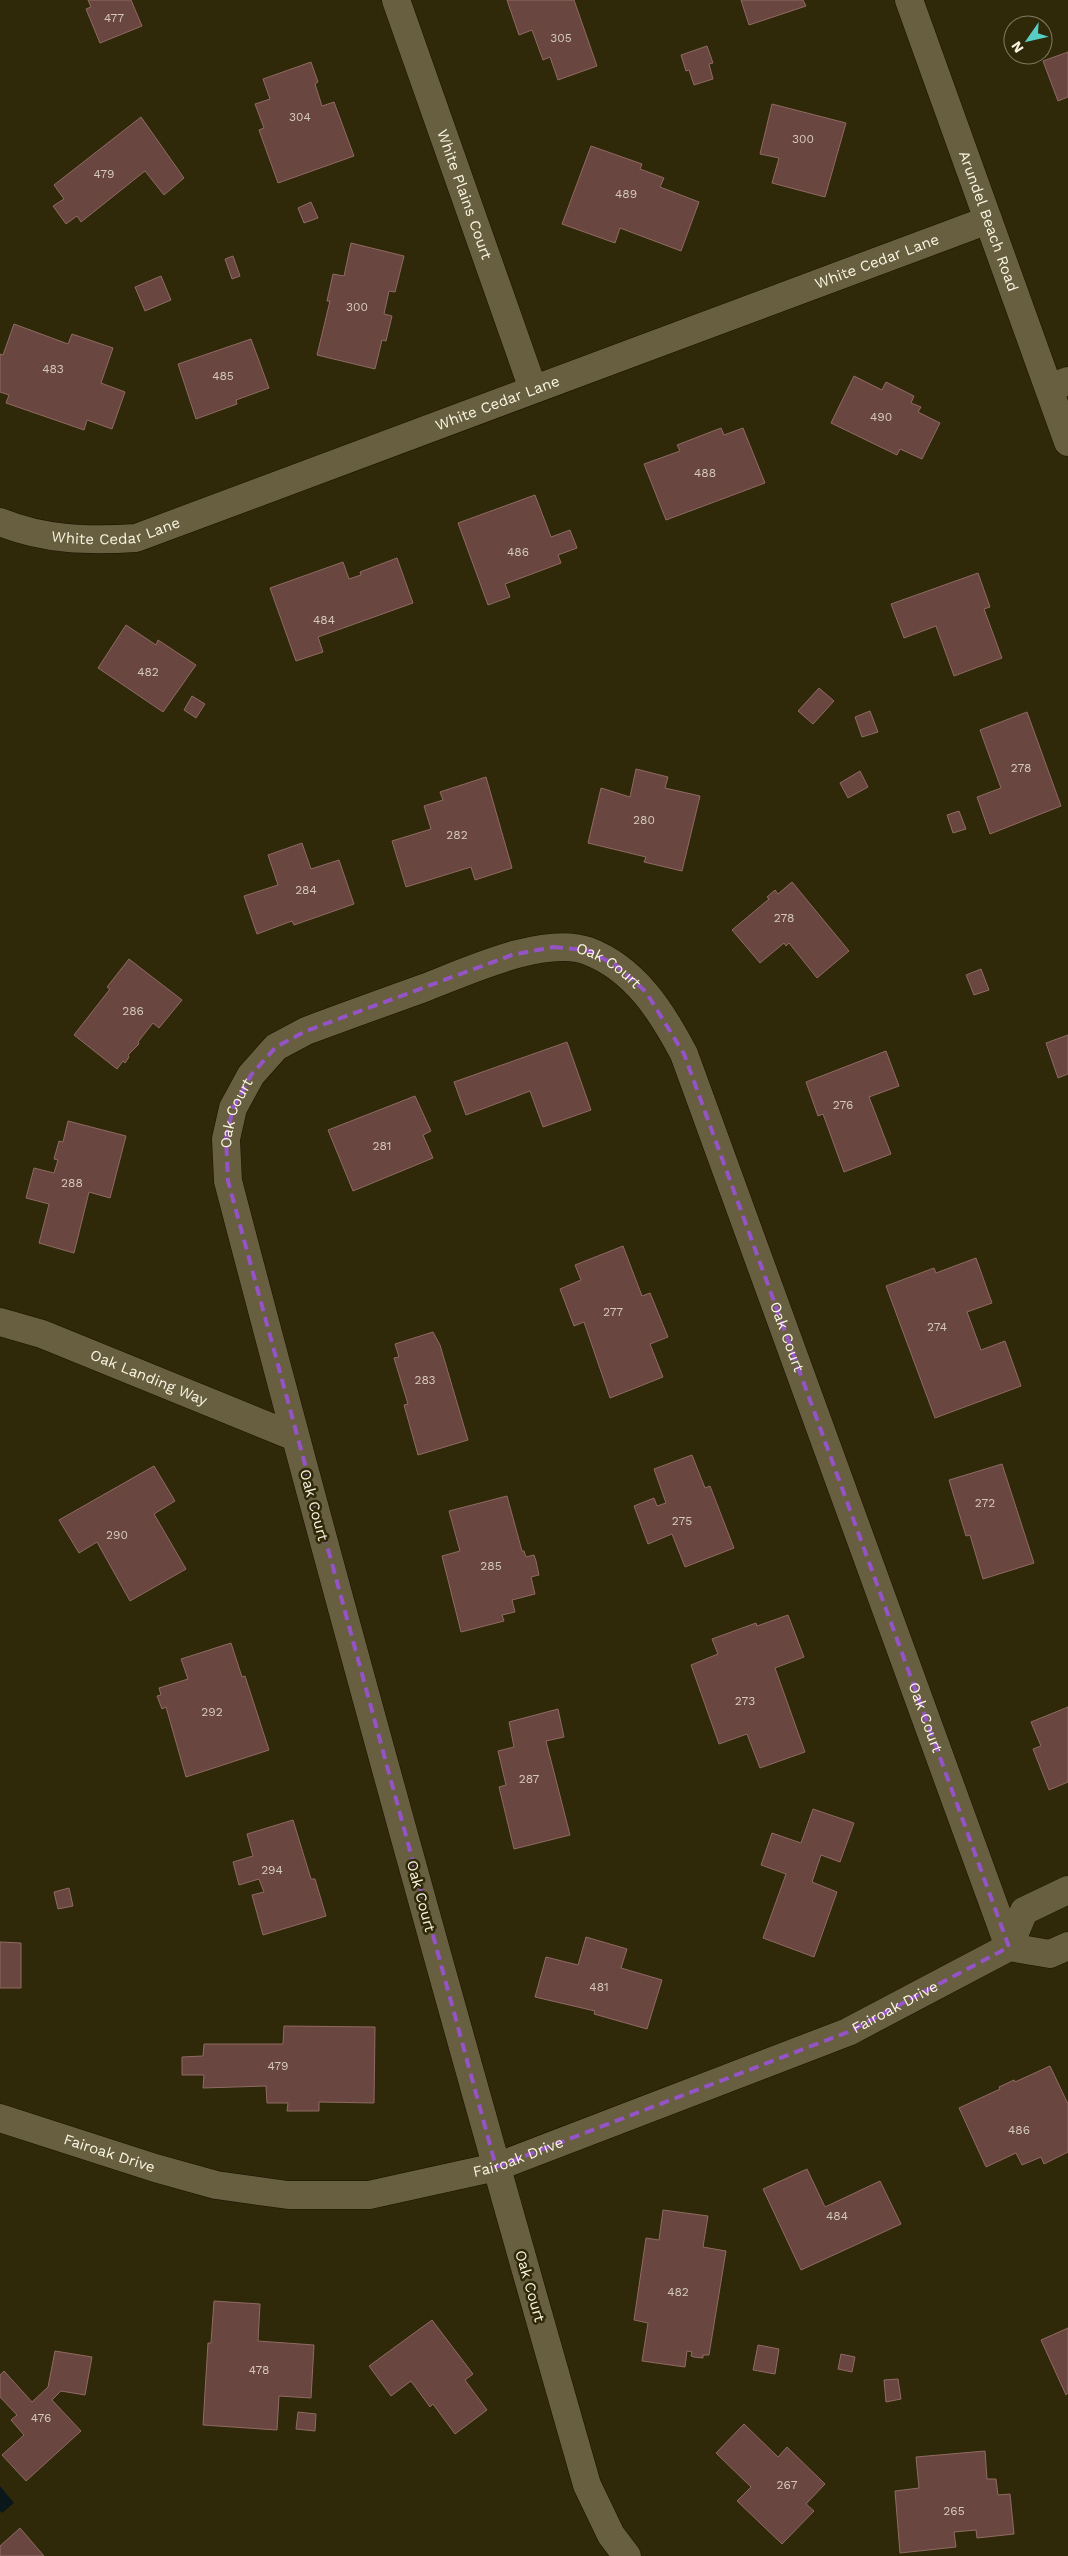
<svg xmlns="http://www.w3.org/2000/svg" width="1068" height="2556" font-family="'Work Sans',sans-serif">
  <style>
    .water { fill: #0a181c }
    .building { fill: #694640; stroke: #8f6a63 }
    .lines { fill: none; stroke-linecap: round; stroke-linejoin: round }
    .minor-casing { stroke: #171200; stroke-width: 29 }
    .tertiary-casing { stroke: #171200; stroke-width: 29 }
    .minor { stroke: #675f3f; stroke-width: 28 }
    .tertiary { stroke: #675f3f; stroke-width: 28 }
    .marked { fill: none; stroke: #9454c6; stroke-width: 4; stroke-dasharray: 10 6; stroke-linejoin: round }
    .labels { text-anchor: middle; stroke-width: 5; stroke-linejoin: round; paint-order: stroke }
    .number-label { font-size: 12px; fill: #d5c9ba }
    .street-label { font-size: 15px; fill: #f9f5e2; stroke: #302909 }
  </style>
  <rect width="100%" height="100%" fill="#302909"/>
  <polygon class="water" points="0,2486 14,2503 2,2513 0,2511"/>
  <g class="building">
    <polygon points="88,0 131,0 142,26 100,43 86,9 91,7"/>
    <polygon points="507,0 574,0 597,66 558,80 550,57 543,60 532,30 519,35"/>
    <polygon points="741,0 803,0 806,6 749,25"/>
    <polygon points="707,46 713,63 709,64 713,79 694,85 689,70 686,71 681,55"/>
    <polygon points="1068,52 1068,97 1058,101 1043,61"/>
    <polygon points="311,62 318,82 315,84 322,106 334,102 354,156 278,183 259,130 264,128 255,104 270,99 263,79"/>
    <polygon points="772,104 846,123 825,197 772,183 779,158 760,154"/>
    <polygon points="141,117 184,178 164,195 145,171 81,222 77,216 66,224 53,206 64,199 54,185"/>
    <polygon points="591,146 642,164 640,169 664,178 660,187 699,202 681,251 620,228 615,243 562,224"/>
    <polygon points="311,202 318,218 304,223 298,208"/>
    <polygon points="351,243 404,256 395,292 389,291 384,314 392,316 386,341 382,340 375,369 317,355 330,301 327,301 333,274 344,276"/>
    <polygon points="233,256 240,276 232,279 225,259"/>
    <polygon points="161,276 171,300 145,311 135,287"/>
    <polygon points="14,324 68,344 72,334 113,348 101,383 125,392 112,429 87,420 84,430 6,403 9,395 0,392 0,354 3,355"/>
    <polygon points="251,339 269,388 236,400 237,404 196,419 178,364"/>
    <polygon points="854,376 882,390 886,382 914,396 911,403 921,407 918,412 940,423 922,459 900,449 897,455 831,423"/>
    <polygon points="721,428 724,435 743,428 765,483 666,520 644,464 680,451 677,445"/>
    <polygon points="535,495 551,537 570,530 577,548 558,555 561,563 505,584 510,597 488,605 458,523"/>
    <polygon points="397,558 413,603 318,637 323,652 296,661 270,588 343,562 349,579 361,575 360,572"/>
    <polygon points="978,573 990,607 984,609 1002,658 954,676 936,626 904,638 891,604"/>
    <polygon points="126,625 156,645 158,640 196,665 163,712 98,668"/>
    <polygon points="819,688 834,701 813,724 798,711"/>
    <polygon points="192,696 205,704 196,718 184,710"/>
    <polygon points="870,711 878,732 862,737 855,717"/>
    <polygon points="1027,712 1061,806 990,834 977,797 1001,788 980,730"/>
    <polygon points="636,769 668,777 665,788 700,796 682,871 644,862 646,857 588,843 601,788 630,797"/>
    <polygon points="860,771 868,787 848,798 840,783"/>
    <polygon points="486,777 512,868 475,880 471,867 406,887 392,841 431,829 424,806 443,800 440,792"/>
    <polygon points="959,811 966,829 953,833 947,815"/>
    <polygon points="302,843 311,869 339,860 354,904 294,925 292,921 257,934 244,896 278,885 268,855"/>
    <polygon points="792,882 849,951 817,978 789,943 786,946 784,943 760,963 732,930 769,899 767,897 775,890 778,894"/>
    <polygon points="129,959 182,1000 159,1028 153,1023 138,1042 139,1044 128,1055 129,1057 125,1063 123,1061 117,1069 74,1035 110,989 107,987"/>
    <polygon points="981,969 989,990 974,995 966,975"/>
    <polygon points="1068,1035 1068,1074 1058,1078 1046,1043"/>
    <polygon points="567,1042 591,1110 543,1127 530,1091 466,1115 454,1082"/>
    <polygon points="886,1051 899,1086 869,1097 891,1154 844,1172 823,1114 818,1116 806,1082"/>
    <polygon points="415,1096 431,1131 423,1135 433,1158 353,1191 328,1130"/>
    <polygon points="68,1121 126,1136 110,1198 89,1192 74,1253 39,1243 49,1204 26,1198 34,1168 54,1173 58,1160 54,1159 59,1141 63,1142"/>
    <polygon points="623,1246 642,1296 650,1293 668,1337 650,1344 663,1377 610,1398 584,1322 574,1326 560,1289 581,1280 575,1265"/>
    <polygon points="976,1258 992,1303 967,1312 981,1350 1005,1341 1021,1386 935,1418 886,1286 934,1268 936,1273"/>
    <polygon points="433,1332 440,1345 468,1440 418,1455 404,1405 408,1404 394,1358 399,1357 395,1344"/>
    <polygon points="692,1455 705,1488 710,1486 734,1548 685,1567 672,1534 648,1544 634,1506 654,1498 657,1506 666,1503 654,1469"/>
    <polygon points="1002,1464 1034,1563 983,1579 970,1535 966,1536 949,1480"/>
    <polygon points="154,1466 175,1501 154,1514 186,1569 130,1601 97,1542 79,1553 59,1520"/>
    <polygon points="507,1496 522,1551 524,1551 526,1557 534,1555 536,1561 539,1575 531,1577 535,1594 512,1600 515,1612 502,1615 504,1621 461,1632 442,1556 460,1551 449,1511"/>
    <polygon points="788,1615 804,1657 775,1668 805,1752 760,1768 747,1734 719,1744 691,1665 718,1654 712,1639 756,1623 757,1626"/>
    <polygon points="231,1643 242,1677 245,1676 269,1750 186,1777 166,1707 162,1709 157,1696 161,1695 159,1688 188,1679 181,1659"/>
    <polygon points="1068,1707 1068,1782 1049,1790 1033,1749 1041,1746 1031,1722"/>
    <polygon points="558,1709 564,1737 546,1741 570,1835 514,1849 499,1787 506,1785 498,1751 514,1747 509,1722"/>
    <polygon points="813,1809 854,1823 840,1862 821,1855 812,1882 837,1892 814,1957 763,1938 786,1874 761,1865 772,1833 801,1843"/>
    <polygon points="293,1820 311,1879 315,1879 326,1916 263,1935 252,1895 264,1892 259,1879 239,1885 233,1862 253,1856 247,1834"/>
    <polygon points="69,1888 73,1906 58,1909 54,1892"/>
    <polygon points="586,1937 627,1949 621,1968 662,1980 647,2029 594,2014 595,2011 535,1997 546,1957 578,1965"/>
    <polygon points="0,1942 21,1943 21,1988 0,1988"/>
    <polygon points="284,2026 375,2027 374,2103 319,2102 319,2111 287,2111 288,2103 267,2103 266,2086 203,2088 204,2075 182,2075 182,2057 203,2056 204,2044 283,2044"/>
    <polygon points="1050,2066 1068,2104 1068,2152 1044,2164 1041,2157 1022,2165 1016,2153 986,2167 959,2108 1000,2089 999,2087 1014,2080 1015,2082"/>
    <polygon points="807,2169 825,2207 880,2181 901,2224 801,2270 763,2189"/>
    <polygon points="663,2210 708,2216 703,2247 726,2251 709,2355 703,2355 703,2358 694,2357 691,2356 692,2352 687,2351 685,2367 642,2361 648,2323 634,2320 646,2238 659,2240"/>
    <polygon points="214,2301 260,2304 258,2341 314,2345 311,2398 279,2396 277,2430 203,2425 208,2343 211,2343"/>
    <polygon points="432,2320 473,2374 465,2380 487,2410 455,2434 433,2404 430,2407 411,2381 391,2396 369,2366"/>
    <polygon points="1068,2328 1068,2393 1066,2395 1041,2340"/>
    <polygon points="758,2345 779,2349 775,2374 753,2370"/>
    <polygon points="55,2351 92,2357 85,2395 61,2391 52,2400 81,2431 26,2481 2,2455 24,2435 11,2420 17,2415 0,2397 0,2375 4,2371 32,2402 48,2387"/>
    <polygon points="841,2354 855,2357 852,2372 838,2369"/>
    <polygon points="898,2379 901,2399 886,2402 884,2380"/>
    <polygon points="298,2412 316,2414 315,2431 296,2429"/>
    <polygon points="744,2424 778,2457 787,2447 825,2484 806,2504 814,2511 782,2544 737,2501 751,2487 716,2453"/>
    <polygon points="985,2451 987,2479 996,2479 998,2495 1010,2494 1014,2534 977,2538 976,2530 954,2532 956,2547 900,2553 895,2491 919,2488 916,2457"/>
    <polygon points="20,2528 44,2556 0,2556 0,2546"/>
  </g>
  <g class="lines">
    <defs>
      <g id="minor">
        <path id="s1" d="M396 0 533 389"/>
        <polyline points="1049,388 1068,381"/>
        <path id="s2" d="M0 522C44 540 88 541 136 538L988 220"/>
        <path id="s3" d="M0 1322 42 1334 295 1437"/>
        <polyline points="1009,1947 1024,1911 1068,1890"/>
        <path id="s4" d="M0 2118 155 2168 216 2185 288 2195H369L496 2167 848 2032 1009 1947 1050 1954 1068 1946"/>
        <path id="s5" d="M627 2556 611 2535 587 2485C463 2052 342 1617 228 1181L226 1139 233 1108 251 1075 276 1047 306 1031C346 1016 385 1002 424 988 466 972 544 935 588 951 635 969 662 1012 684 1054L1009 1947"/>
      </g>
      <g id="tertiary">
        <path id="s6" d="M909 0 1068 442"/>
      </g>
    </defs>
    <use href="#minor" class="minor-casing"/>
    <use href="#tertiary" class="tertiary-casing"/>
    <use href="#minor" class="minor"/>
    <use href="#tertiary" class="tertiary"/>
  </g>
  <path class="marked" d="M553 947 587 950 617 966 646 992 684 1054 1009 1947 848 2032 496 2167 228 1181 226 1139 233 1108 251 1075 276 1047 306 1031 512 955Z"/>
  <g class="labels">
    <g class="number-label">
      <text x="114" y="22">477</text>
      <text x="561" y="42">305</text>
      <text x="300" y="121">304</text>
      <text x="803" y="143">300</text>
      <text x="104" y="178">479</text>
      <text x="626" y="198">489</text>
      <text x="357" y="311">300</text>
      <text x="53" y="373">483</text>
      <text x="223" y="380">485</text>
      <text x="881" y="421">490</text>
      <text x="705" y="477">488</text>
      <text x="518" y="556">486</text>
      <text x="324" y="624">484</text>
      <text x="148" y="676">482</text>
      <text x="1021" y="772">278</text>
      <text x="644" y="824">280</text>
      <text x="457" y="839">282</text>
      <text x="306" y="894">284</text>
      <text x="784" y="922">278</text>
      <text x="133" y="1015">286</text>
      <text x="843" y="1109">276</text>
      <text x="382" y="1150">281</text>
      <text x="72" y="1187">288</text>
      <text x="613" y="1316">277</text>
      <text x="937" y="1331">274</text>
      <text x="425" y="1384">283</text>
      <text x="985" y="1507">272</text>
      <text x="682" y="1525">275</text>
      <text x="117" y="1539">290</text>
      <text x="491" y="1570">285</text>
      <text x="745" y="1705">273</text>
      <text x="212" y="1716">292</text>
      <text x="529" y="1783">287</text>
      <text x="272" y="1874">294</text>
      <text x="599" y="1991">481</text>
      <text x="278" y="2070">479</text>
      <text x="1019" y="2134">486</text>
      <text x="837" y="2220">484</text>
      <text x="678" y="2296">482</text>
      <text x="259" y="2374">478</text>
      <text x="41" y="2422">476</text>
      <text x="787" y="2489">267</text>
      <text x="954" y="2515">265</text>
    </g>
    <g class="street-label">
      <text dy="5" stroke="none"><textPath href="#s1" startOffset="206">White Plains Court</textPath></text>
      <text dy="5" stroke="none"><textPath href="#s6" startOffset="235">Arundel Beach Road</textPath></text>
      <text dy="5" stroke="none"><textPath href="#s2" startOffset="929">White Cedar Lane</textPath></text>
      <text dy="5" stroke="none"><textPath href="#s2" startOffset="524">White Cedar Lane</textPath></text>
      <text dy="5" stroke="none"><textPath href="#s2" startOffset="119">White Cedar Lane</textPath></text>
      <text dy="5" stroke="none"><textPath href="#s5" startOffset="1939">Oak Court</textPath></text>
      <text dy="5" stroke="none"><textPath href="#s5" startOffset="1504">Oak Court</textPath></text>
      <text dy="5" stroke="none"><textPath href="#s5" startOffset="2359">Oak Court</textPath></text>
      <text dy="5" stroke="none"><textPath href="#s3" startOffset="159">Oak Landing Way</textPath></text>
      <text transform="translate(314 1505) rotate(75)" y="5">Oak Court</text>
      <text dy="5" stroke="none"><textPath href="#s5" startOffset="2764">Oak Court</textPath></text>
      <text transform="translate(421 1896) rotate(75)" y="5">Oak Court</text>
      <text dy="5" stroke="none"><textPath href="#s4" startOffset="940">Fairoak Drive</textPath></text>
      <text dy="5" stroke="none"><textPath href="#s4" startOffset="115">Fairoak Drive</textPath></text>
      <text dy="5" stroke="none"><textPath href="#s4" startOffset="534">Fairoak Drive</textPath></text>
      <text transform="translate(530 2286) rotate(74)" y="5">Oak Court</text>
    </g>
  </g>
  <g transform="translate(1028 40) rotate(236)"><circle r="24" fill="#302909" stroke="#807b60"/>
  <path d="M0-4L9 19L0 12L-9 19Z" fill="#56cec4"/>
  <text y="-8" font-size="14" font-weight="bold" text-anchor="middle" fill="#f9f5e2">N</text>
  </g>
</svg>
